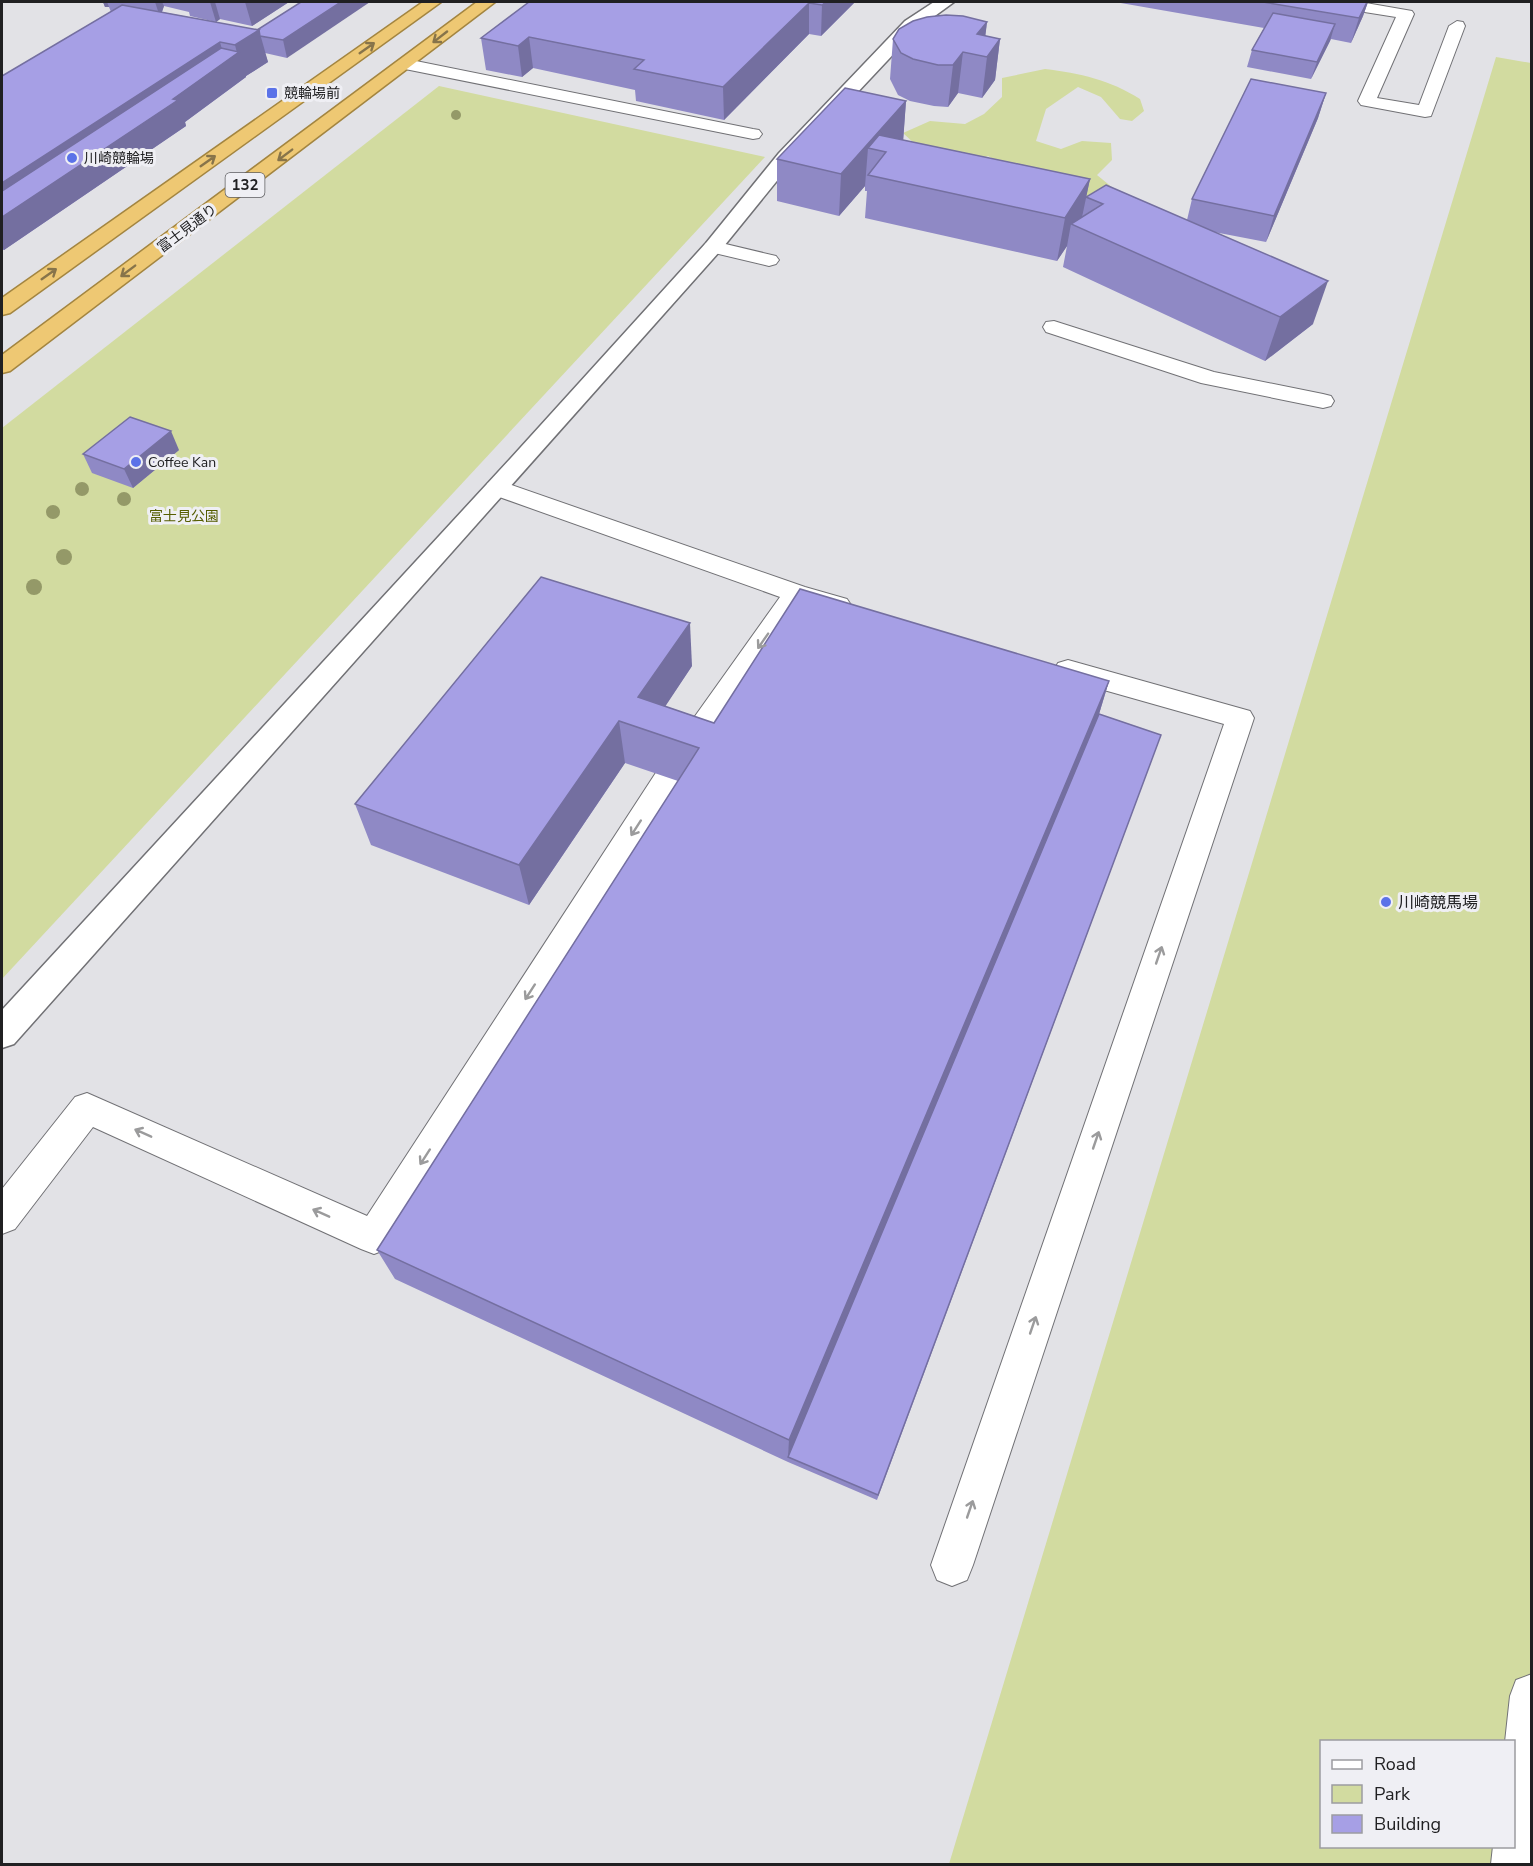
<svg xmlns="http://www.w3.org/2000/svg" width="1533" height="1866" font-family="'Nunito Sans','Noto Sans JP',sans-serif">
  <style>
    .green { fill: #d2dba0; fill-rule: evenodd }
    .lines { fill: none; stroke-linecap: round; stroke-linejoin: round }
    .service-casing { stroke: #717175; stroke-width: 2 }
    .minor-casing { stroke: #717175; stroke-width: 3 }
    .trunk-casing { stroke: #a38540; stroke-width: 3 }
    .service { fill: #fff; fill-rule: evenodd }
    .minor { fill: #fff; fill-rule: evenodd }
    .trunk { fill: #eec873; fill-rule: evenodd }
    .tree { fill: #949968 }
    .wall { fill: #8f89c5 }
    .shaded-wall { fill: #746fa0 }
    .building { fill: #a69fe5; stroke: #746fa0; stroke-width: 1.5 }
    .oneway { stroke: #87744a }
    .oneway2 { stroke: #9b9b9c }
    .poi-dot { fill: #5b72e8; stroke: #efeff4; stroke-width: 2 }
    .labels { text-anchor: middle; stroke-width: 6; stroke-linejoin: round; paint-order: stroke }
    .far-poi-label { font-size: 14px; fill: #202022; stroke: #efeff4; text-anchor: start }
    .far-street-label { font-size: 14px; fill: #202022; stroke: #efeff4 }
    .far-park-label { font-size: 14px; fill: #555d00; stroke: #efeff4 }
    .shield { fill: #efeff4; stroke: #5e5e61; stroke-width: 1.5 }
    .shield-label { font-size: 15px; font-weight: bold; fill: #202022 }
    .poi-label { font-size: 16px; fill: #202022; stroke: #efeff4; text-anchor: start }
  </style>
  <rect width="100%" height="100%" fill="#e2e2e6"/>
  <g class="green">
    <path d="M1496 57 1531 63V1864H949ZM1322 1742H1514V1846H1322Z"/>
    <path d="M1045 69C1080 73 1110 80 1140 99L1144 111 1132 121 1120 119 1101 97 1078 87 1046 109 1036 141 1061 149 1082 141 1111 143 1112 160 1097 175 1156 223 1011 169 988 156 963 166 917 146 903 133 930 121 965 124 984 114 1002 97V78Z"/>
    <polygon points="439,86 765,157 2,979 2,428"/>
  </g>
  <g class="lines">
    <defs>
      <g id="service">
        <polygon points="1325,2 1360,2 1412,11 1414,14 1377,98 1419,105 1449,26 1457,21 1463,22 1465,26 1431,116 1425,117 1361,105 1358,101 1396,17 1333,7"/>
        <polygon points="406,59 753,129 759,130 762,134 759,138 753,139 400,68 397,64 400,60"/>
        <polygon points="713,241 776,256 779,260 776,264 769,266 706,251 703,247 706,243"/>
        <polygon points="1054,321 1214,372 1323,394 1331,396 1334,401 1331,406 1323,408 1201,383 1046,332 1043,327 1046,322"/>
        <polygon points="497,480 805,587 847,599 851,605 847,611 838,614 802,604 693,761 683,765 673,761 669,754 673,747 780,597 488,493 485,488 488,483"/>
        <polygon points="1068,660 1250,711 1254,718 973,1565 967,1580 952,1586 937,1580 931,1565 1224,724 1058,677 1054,670 1058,663"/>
        <polygon points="667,768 677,771 681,779 677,787 387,1249 374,1254 361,1249 93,1127 15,1229 2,1234 2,1189 75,1097 87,1093 367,1216 657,771"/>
        <polygon points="1532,1674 1532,1864 1491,1864 1493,1846 1514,1846 1514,1742 1505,1742 1510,1696 1516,1680"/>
      </g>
      <polygon id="minor" points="934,2 954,2 917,29 793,161 720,251 14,1044 2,1048 2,1010 511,458 706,243 779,153 905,21"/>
      <g id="trunk">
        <polygon points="423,2 441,2 10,313 2,315 2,298"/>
        <polygon points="477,2 495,2 10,371 2,373 2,355"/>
      </g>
    </defs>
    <use href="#service" class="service-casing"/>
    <use href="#minor" class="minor-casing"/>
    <use href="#trunk" class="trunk-casing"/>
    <use href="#service" class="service"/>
    <use href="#minor" class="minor"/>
    <use href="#trunk" class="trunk"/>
  </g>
  <g class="tree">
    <circle cx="456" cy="115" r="5"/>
    <circle cx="82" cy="489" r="7"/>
    <circle cx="124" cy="499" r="7"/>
    <circle cx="53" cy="512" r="7"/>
    <circle cx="64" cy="557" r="8"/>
    <circle cx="34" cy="587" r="8"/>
  </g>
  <g class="wall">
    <polygon points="103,2 289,2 252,26 220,19 216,22 190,16 189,12 164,6 162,12 257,30 301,2 287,58 265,53 268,62 246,76 246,77 185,122 186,126 4,250 2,250 2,76 111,12 109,7 105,7"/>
    <polygon points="529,2 855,2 821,36 809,34 724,120 636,101 635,90 533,68 522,77 486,70 481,38"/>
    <polygon points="1115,2 1368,2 1363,16 1351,43 1331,39 1311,79 1247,67 1252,50 1264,28"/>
    <polygon points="987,22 985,36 1000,39 995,80 982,98 958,93 948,107 934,106 910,101 898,95 890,79 893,39"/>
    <polygon points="1326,93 1318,118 1266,242 1214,232 1313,324 1265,361 1063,267 1067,246 1057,261 865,218 867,191 865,191 865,186 839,216 777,201 777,159 906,101 903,140 1090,179 1086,197 1187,220 1192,199"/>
    <polygon points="179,450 133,488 92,473 83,454"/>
    <polygon points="692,666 665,706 714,723 1109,681 1099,714 1161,735 877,1500 788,1462 395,1279 377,1250 678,781 625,763 529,905 371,845 355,804"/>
  </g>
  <g class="shaded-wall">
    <polygon points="103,2 107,2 109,7 105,7"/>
    <polygon points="155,2 162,2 164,6 160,17"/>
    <polygon points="210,2 215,2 220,19 216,22"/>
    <polygon points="245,2 289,2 252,26"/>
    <polygon points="341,2 370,2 287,58 283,40"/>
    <polygon points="826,2 855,2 821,36 822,5"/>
    <polygon points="1367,2 1368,2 1363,16 1351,43 1359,18"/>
    <polygon points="809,3 809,34 724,120 723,87"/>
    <polygon points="987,22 983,56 977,34"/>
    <polygon points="1335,24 1330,41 1311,79 1317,62"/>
    <polygon points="259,30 268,62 246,76 246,77 185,122 186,126 4,250 2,246 2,183 220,42 225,61 237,53 235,45"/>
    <polygon points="529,37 533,68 522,77 518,46"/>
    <polygon points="1000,39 995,80 982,98 987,57"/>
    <polygon points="963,52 958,93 948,107 953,65"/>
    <polygon points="1326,93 1318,118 1266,242 1274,216"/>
    <polygon points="906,101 903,143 886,152 868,148 865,186 839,216 841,174"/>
    <polygon points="1090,179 1081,222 1071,224 1067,246 1057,261 1065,218"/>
    <polygon points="1328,281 1313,324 1265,361 1280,317"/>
    <polygon points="171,431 179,450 133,488 124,469"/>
    <polygon points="690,623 692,666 649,731 638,697"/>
    <polygon points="1109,681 1096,724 788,1457 789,1440"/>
    <polygon points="619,721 625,763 529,905 519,865"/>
  </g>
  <g class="building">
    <polygon points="301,2 341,2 283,40 260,36 259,30 257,30"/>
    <polygon points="529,2 826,2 822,5 809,3 723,87 634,69 644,60 529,37 518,46 481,38"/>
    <polygon points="1263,2 1367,2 1359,18"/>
    <polygon points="122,5 259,30 235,45 220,42 2,183 2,76"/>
    <polygon points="1273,13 1335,24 1317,62 1252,50"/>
    <polygon points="946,15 963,16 987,22 977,34 1000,39 987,57 963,52 953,65 938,65 913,59 901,53 893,39 899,29 913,21 927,17"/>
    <polygon points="221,48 239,52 173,99 178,100 2,217 2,191"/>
    <polygon points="1251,79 1326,93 1274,216 1192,199"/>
    <polygon points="845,88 906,101 841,174 777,159"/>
    <polygon points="879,135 1090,179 1065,218 868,175 886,152 868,148"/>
    <polygon points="1106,185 1328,281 1280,317 1071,224 1103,204 1086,197"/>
    <polygon points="130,417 171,431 124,469 83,454"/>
    <polygon points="541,577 690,623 638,697 714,723 800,589 1109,681 789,1440 377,1250 699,748 619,721 519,865 355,804"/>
    <polygon points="1099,714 1161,735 878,1495 788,1457"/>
  </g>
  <defs><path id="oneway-shaft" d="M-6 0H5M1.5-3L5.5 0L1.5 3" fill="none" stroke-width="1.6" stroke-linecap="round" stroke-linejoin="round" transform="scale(1.5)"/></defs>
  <g class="oneway">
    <use href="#oneway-shaft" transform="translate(440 37) rotate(142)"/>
    <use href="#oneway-shaft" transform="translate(367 48) rotate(-35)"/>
    <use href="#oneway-shaft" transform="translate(285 155) rotate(143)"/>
    <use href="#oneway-shaft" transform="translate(208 161) rotate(-35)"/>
    <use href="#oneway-shaft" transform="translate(128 271) rotate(143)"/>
    <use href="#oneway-shaft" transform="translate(49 274) rotate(-35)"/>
  </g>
  <g class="oneway2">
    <use href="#oneway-shaft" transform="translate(763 641) rotate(125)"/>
    <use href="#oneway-shaft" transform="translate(636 828) rotate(123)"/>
    <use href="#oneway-shaft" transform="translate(1159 955) rotate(-71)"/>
    <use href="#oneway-shaft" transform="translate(530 992) rotate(123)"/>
    <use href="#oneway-shaft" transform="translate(143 1133) rotate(-156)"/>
    <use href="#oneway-shaft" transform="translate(1096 1140) rotate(-71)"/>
    <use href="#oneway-shaft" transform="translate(425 1157) rotate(123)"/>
    <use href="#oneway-shaft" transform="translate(321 1213) rotate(-156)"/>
    <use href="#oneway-shaft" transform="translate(1033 1325) rotate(-71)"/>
    <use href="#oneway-shaft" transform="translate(970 1509) rotate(-71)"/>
  </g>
  <g class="poi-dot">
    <rect x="266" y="87" width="12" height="12" rx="3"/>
    <circle cx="72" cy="158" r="6"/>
    <circle cx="136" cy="462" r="6"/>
    <circle cx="1386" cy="902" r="6"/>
  </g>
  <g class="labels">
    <g class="far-poi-label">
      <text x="284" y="98">競輪場前</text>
      <text x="84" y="163">川崎競輪場</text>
      <text x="148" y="467">Coffee Kan</text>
    </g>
    <g class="far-street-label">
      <text transform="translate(187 228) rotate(-37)" y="5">富士見通り</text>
    </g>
    <g class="far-park-label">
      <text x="184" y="521">富士見公園</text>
    </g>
    <rect class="shield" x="225.5" y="173" width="39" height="24" rx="4.5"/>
    <g class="shield-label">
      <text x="245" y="190">132</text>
    </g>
    <g class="poi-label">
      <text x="1398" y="908">川崎競馬場</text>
    </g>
  </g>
  <rect width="1533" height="1866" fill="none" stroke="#202022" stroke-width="6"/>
  <rect x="1320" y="1740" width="195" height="108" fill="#efeff4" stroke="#9c9ca0" stroke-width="1.5"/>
  <rect x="1332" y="1760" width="30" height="9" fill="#ffffff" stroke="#9c9ca0" stroke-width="1.5"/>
  <text x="1374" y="1770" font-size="18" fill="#202022">Road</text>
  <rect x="1332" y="1785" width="30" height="18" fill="#d2dba0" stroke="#9c9ca0" stroke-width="1.5"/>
  <text x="1374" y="1800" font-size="18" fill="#202022">Park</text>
  <rect x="1332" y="1815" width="30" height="18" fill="#a69fe5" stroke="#9c9ca0" stroke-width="1.5"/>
  <text x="1374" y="1830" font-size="18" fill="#202022">Building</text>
</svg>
